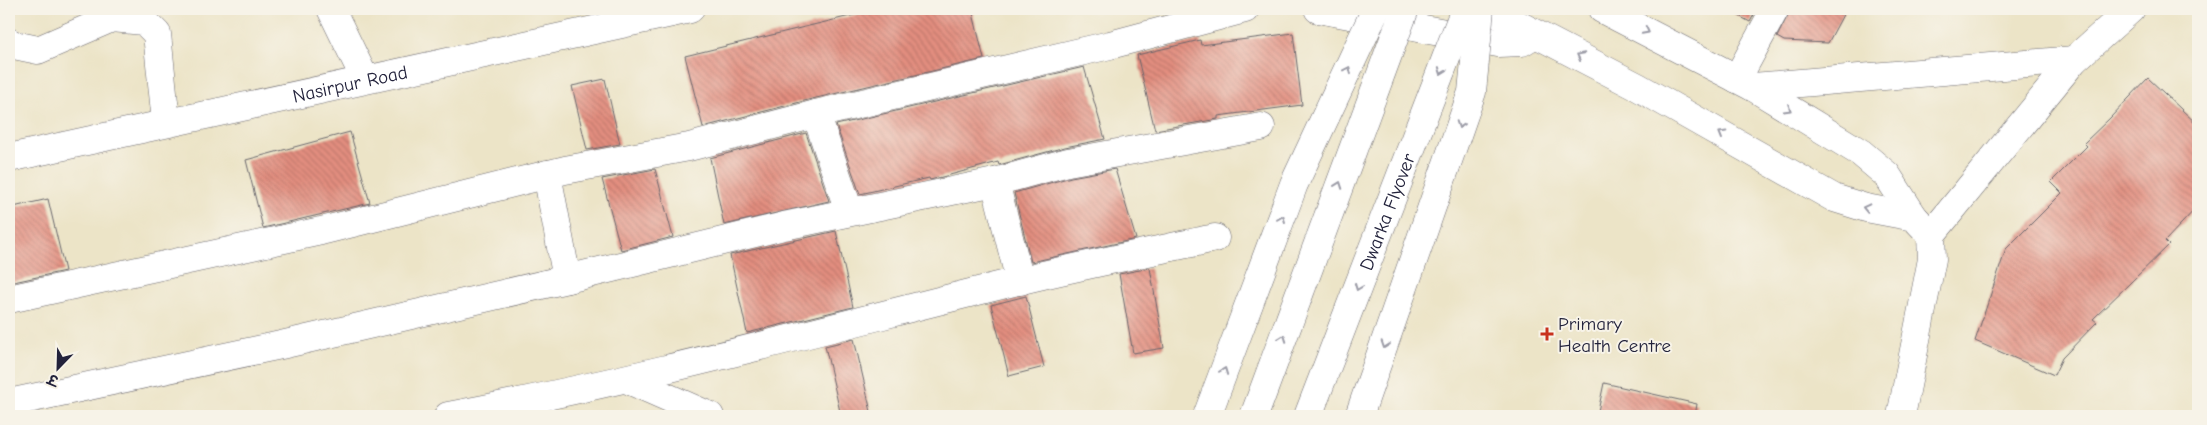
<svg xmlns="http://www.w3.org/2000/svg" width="2207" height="425" font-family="'Comic Neue','Playpen Sans Deva',sans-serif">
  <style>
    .building { fill: url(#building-back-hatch) }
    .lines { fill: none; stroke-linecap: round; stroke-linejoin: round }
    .minor-casing { stroke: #69666c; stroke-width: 29 }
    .minor { stroke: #fff; stroke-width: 28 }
    .major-bridge-casing { stroke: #69666c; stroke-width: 29; stroke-linecap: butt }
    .major-bridge { stroke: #fff; stroke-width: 28 }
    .oneway { stroke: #9c9ca7 }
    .poi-dot { fill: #c8321e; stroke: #f7f3e8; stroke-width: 2 }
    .labels { text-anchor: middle; stroke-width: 4; stroke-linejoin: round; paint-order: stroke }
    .street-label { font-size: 19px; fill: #22223b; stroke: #f7f3e8 }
    .poi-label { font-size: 19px; fill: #22223b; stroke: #f7f3e8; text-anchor: start }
  </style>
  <defs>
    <pattern id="building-back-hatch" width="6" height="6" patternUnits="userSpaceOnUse" patternTransform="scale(1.25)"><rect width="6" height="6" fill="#e38e7f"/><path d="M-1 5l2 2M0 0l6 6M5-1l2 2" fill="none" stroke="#b87469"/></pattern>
  </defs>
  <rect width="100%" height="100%" fill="#f7f3e8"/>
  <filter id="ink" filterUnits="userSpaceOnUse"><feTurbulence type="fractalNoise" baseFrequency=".02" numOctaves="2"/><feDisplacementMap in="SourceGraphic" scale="10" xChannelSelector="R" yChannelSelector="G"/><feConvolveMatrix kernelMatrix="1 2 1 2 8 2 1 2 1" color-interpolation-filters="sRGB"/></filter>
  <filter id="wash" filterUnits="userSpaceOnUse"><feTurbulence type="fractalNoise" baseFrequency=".0096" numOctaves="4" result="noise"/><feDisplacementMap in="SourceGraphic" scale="20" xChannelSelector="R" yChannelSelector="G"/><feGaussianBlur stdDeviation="1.12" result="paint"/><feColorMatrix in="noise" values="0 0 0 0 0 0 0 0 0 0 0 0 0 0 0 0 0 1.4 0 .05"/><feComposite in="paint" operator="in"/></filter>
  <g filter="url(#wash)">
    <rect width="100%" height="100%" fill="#ece4c7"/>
    <g id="blocks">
      <g class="building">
        <polygon points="879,9 972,9 984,59 812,99 703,127 685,56"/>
        <polygon points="1726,9 1757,9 1750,22"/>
        <polygon points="1791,9 1846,9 1828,43 1784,41 1777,37"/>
        <polygon points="1293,33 1302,105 1218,116 1218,119 1155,130 1137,55 1200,40 1201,45"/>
        <polygon points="1084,67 1105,139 1065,147 999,165 998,162 946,176 930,180 929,178 860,194 836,125"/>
        <polygon points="2148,78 2198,125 2198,206 2165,241 2169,245 2093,319 2097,322 2062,358 2054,375 1975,341 2006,249 2062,193 2051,182 2087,146 2084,143 2110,118"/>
        <polygon points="605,79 620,144 587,150 572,86"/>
        <polygon points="350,132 370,203 263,228 246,160"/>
        <polygon points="806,133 829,201 724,225 710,158"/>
        <polygon points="655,169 673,237 621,250 602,179"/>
        <polygon points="1115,169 1136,239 1031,262 1014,193 1071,177"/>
        <polygon points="48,199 65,271 9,283 9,208"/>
        <polygon points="836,231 853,307 747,333 730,255"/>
        <polygon points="1150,268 1164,348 1133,353 1119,274"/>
        <polygon points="1026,296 1044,367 1009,376 991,305"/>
        <polygon points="854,339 872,416 841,416 825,346"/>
        <polygon points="1604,383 1697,404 1695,416 1597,416"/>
      </g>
    </g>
  </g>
  <g filter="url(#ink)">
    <use href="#blocks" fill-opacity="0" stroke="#69666c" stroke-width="1"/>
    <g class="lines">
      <defs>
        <g id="minor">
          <polyline points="331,9 365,79"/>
          <polyline points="1318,9 1498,43 1522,42 1535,34"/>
          <polyline points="1488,9 1638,87 1834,198 1866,208 1914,217"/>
          <polyline points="1602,9 1753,87 1861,153 1887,175 1914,217 1931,235 1932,259 1901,416"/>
          <polyline points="9,42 14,45 38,50 112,18 144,21 157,34 166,122"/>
          <polyline points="1737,79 1775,9"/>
          <polyline points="1753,87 2074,60"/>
          <polyline points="816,114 849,211"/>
          <path id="s1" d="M9 158 690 9"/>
          <polyline points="547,174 567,279"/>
          <polyline points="995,182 1020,281"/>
          <polyline points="1931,235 2074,60 2131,9"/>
          <polyline points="9,299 321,231 565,170 689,147 816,114 1110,45 1245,9"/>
          <polyline points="626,379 710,416"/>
          <polyline points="9,403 281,345 567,279 784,226 995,182 1068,162 1261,127"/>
          <path d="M448 416C640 380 828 328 1018 281 1083 265 1149 252 1215 238"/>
        </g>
      </defs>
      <use href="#minor" class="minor-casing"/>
      <use href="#minor" class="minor"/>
      <defs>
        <g id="major-bridge">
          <polyline points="1207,416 1294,184 1376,9"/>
          <polyline points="1254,416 1405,9"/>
          <path id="s2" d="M1308 416 1465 9"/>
          <polyline points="1359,416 1472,92 1480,9"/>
        </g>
      </defs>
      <use href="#major-bridge" class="major-bridge-casing"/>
      <use href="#major-bridge" class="major-bridge"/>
    </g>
    <defs><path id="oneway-chevron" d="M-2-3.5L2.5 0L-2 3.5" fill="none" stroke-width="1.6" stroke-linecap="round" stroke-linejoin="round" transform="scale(1.25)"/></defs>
    <g class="oneway">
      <use href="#oneway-chevron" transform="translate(1646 31) rotate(27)"/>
      <use href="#oneway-chevron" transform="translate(1580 56) rotate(-152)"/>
      <use href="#oneway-chevron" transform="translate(1348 70) rotate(-65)"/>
      <use href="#oneway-chevron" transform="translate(1442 71) rotate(111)"/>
      <use href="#oneway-chevron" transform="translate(1788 109) rotate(31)"/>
      <use href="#oneway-chevron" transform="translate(1460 125) rotate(109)"/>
      <use href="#oneway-chevron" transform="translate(1722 134) rotate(-150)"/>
      <use href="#oneway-chevron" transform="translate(1339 185) rotate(-70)"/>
      <use href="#oneway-chevron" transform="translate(1866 208) rotate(-167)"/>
      <use href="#oneway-chevron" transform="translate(1282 219) rotate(-69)"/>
      <use href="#oneway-chevron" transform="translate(1358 287) rotate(111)"/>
      <use href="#oneway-chevron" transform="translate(1283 338) rotate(-70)"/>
      <use href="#oneway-chevron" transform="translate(1385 345) rotate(109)"/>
      <use href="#oneway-chevron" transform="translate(1224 371) rotate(-69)"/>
    </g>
  </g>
  <path class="poi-dot" d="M1544.5 326.5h5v5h5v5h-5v5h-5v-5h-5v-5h5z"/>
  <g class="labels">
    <g class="street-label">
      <text dy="7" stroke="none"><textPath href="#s1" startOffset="349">Nasirpur Road</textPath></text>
      <text dy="7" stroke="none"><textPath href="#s2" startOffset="219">Dwarka Flyover</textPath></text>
    </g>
    <g class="poi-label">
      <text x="1558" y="330">Primary<tspan x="1558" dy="22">Health Centre</tspan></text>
    </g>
  </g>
  <rect width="2207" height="425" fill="none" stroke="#f7f3e8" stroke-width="30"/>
  <g transform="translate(58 368) rotate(203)" stroke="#f7f3e8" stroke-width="4" paint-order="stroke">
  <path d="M0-4L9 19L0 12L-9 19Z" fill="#22223b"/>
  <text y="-8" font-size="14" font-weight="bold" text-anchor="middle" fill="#22223b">उ</text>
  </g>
</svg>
